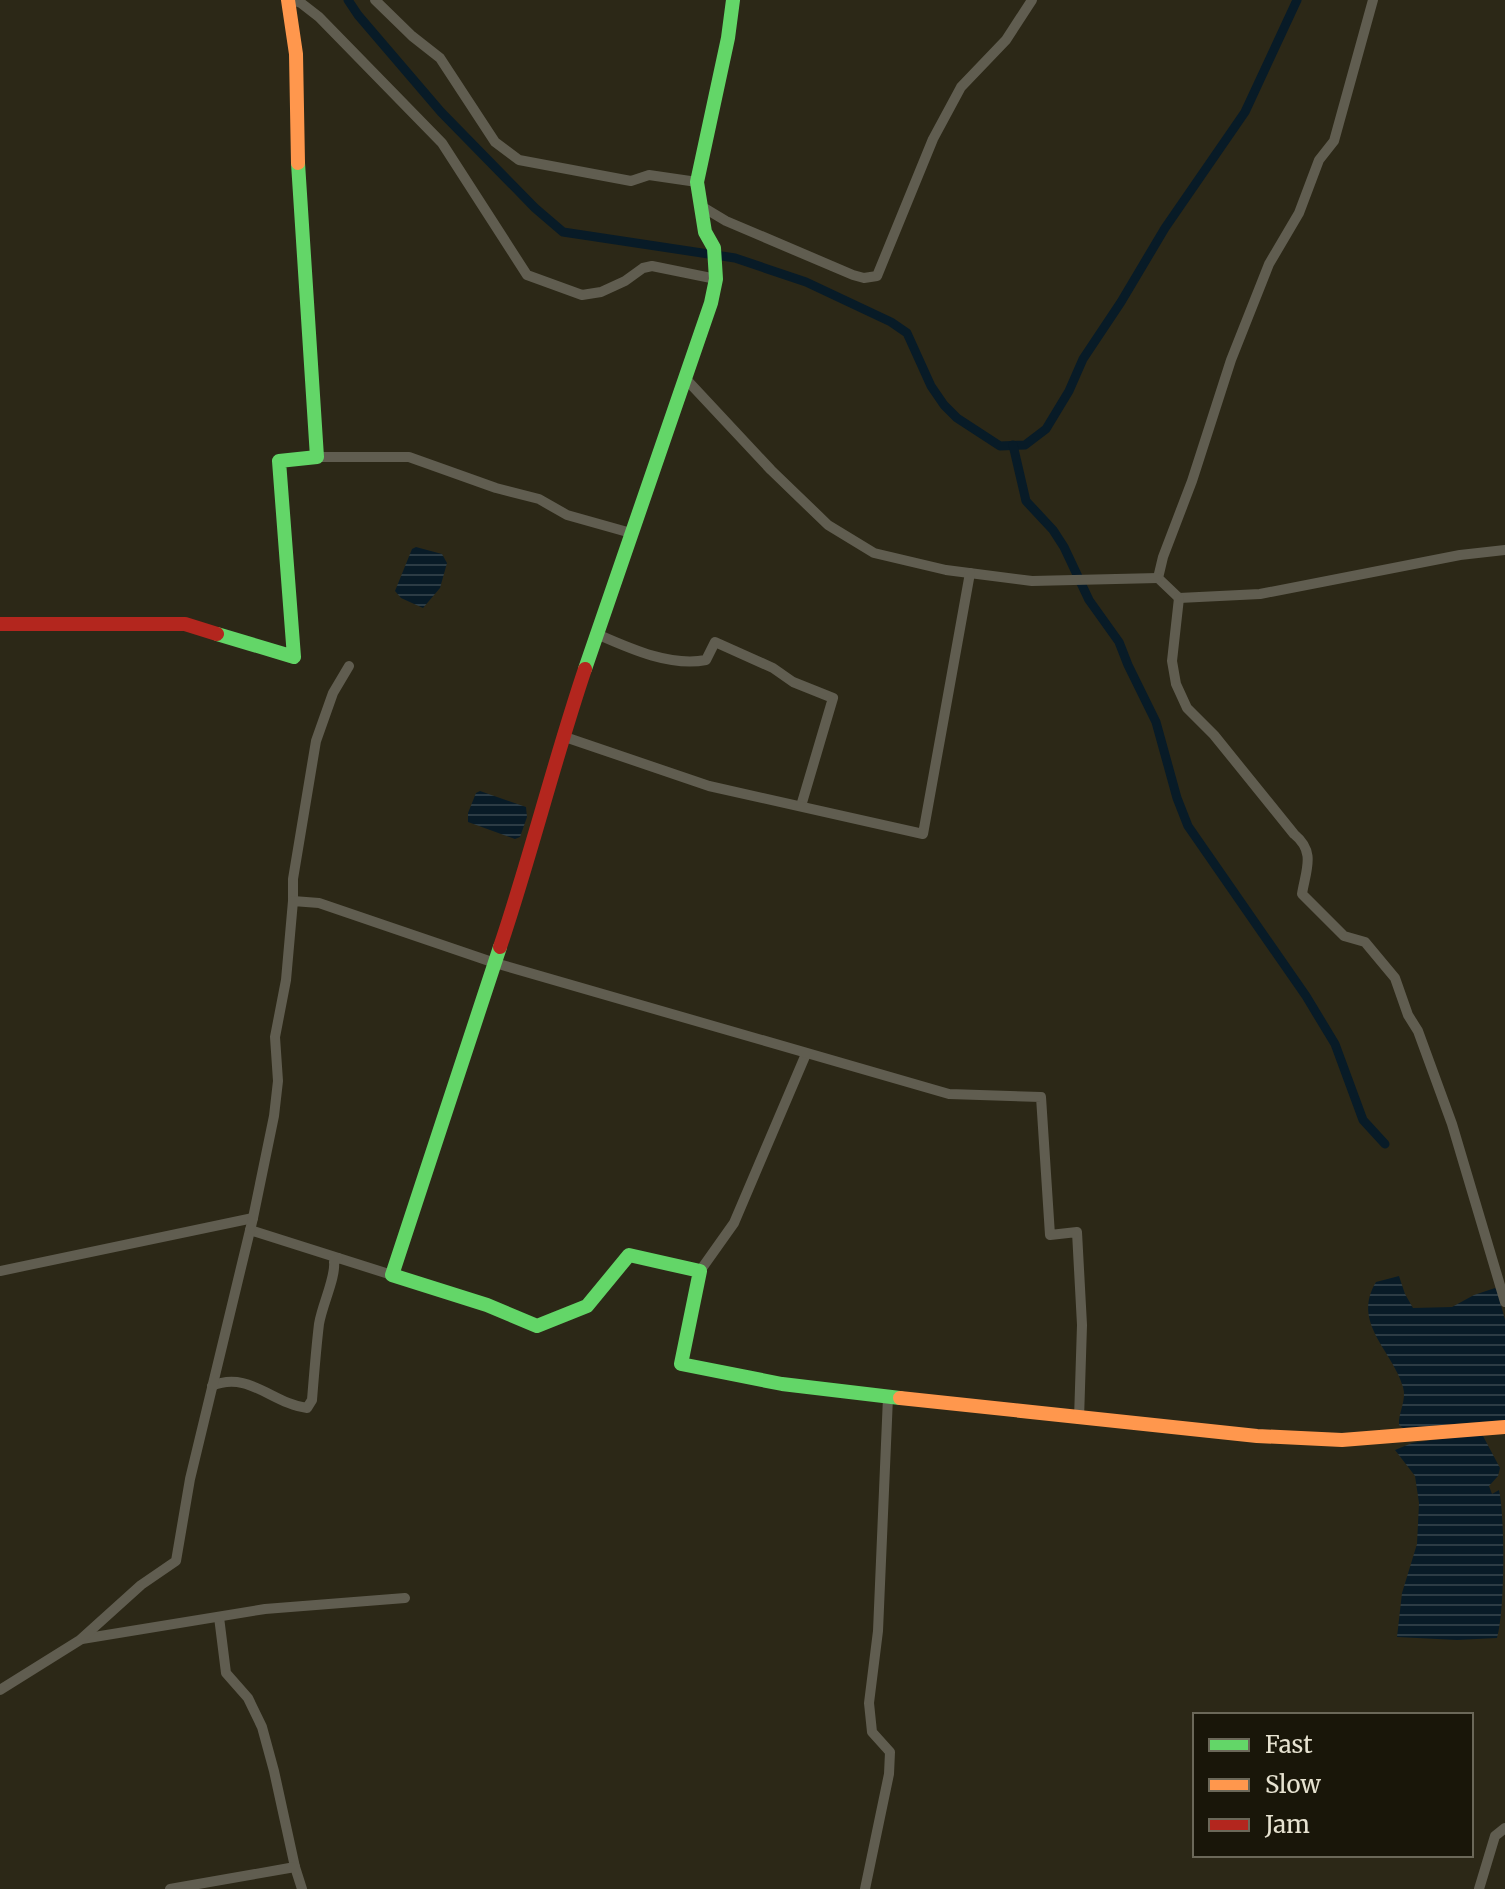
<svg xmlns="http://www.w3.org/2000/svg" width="1505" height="1889" font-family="Merriweather,serif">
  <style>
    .water { fill: url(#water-rules) }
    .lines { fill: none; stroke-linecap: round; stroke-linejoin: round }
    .canal { stroke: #081b27; stroke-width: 9 }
    .street { stroke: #605d50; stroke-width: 10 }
    .fast { stroke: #63d668; stroke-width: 14 }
    .slow { stroke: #ff974d; stroke-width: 14 }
    .jam { stroke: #b3261e; stroke-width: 14 }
  </style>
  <defs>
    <pattern id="water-rules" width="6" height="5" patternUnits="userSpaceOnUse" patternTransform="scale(2)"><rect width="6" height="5" fill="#081b27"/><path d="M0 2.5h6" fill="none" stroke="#2c3c45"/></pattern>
  </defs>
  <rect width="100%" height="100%" fill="#2c2817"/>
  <g class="water">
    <polygon points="416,547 442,554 447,563 440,588 423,608 401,598 395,591 412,549"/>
    <polygon points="480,791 526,807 527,817 520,837 515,839 468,822 468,813 476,793"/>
    <path d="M1399 1276 1405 1294 1413 1308 1452 1307 1474 1295 1495 1288 1497 1290 1505 1320V1420L1403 1428 1399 1425C1398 1413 1407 1400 1403 1387 1393 1351 1351 1323 1376 1282Z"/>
    <path d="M1475 1434 1483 1436 1500 1468 1498 1476 1489 1486 1492 1494 1499 1490C1505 1517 1505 1611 1497 1638L1457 1640 1397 1637 1402 1593 1417 1544 1419 1503 1415 1476 1395 1450 1412 1443Z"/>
  </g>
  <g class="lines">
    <g class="canal">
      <polyline points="348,0 358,15 441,112 535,208 563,232 735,258 806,282 891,322 907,333 931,386 944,405 957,418 1000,446 1025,445 1046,429 1069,391 1083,359 1121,302 1165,228 1245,112 1297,0"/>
      <polyline points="1013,445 1026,501 1053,530 1064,547 1089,600 1119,642 1128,665 1156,722 1177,798 1188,826 1306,996 1335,1044 1363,1120 1385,1144"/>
    </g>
    <g class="street">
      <polyline points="292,0 301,3 319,17 442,143 527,275 582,295 601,292 625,281 643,268 652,266 716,279"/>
      <polyline points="375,0 412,36 440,58 495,142 519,160 631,181 649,175 697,182"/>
      <polyline points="1373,0 1334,141 1319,160 1299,213 1269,264 1231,360 1192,481 1163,557 1158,578 1179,598 1260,594 1460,555 1505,550"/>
      <polyline points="701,206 726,221 853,275 864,278 877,276 933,139 961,87 1006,40 1032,0"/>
      <polyline points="685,378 771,470 828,525 874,553 946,570 1032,581 1158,578"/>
      <polyline points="317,457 409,457 496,488 539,499 567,515 631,533"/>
      <path d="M1179 598 1172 661 1176 684 1187 708 1214 735 1294 834C1316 852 1306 869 1302 894L1344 936 1365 942 1395 978 1408 1015 1418 1031 1452 1124 1505 1302"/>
      <path d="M597 634C629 648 670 667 706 660L715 642 773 668 793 682 833 698 801 806"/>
      <polyline points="562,736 709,786 923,834 970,573"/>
      <polyline points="293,901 293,879 316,741 333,693 349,666"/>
      <polyline points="250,1230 392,1275"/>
      <polyline points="0,1271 253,1218"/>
      <polyline points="700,1271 734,1223 806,1054"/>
      <path d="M212 1386C248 1370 273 1404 307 1408L312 1400C314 1375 316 1349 319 1324 322 1305 336 1277 334 1262L338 1258"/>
      <polyline points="219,1617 226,1673 248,1698 262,1727 274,1771 295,1867"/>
      <polyline points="82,1639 265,1609 405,1598"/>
      <polyline points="0,1690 80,1640 141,1585 176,1561 190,1479 253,1218 274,1116 278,1081 275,1037 286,980 293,901 319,903 495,963 949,1094 1041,1097 1050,1235 1077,1232 1082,1325 1079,1419"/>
      <polyline points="170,1889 295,1867 302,1889"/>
      <polyline points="865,1889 889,1774 890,1752 872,1732 869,1703 878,1631 888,1397"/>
      <polyline points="1479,1889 1495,1836 1505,1828"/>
    </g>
    <g class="fast">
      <polyline points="217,634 294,657 279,461 317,457 298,163"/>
      <polyline points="585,669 711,303 716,279 714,248 705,232 697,182 728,38 733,0"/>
      <polyline points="500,947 392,1275 487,1305 537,1326 587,1306 629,1255 700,1271 681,1364 782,1384 900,1398"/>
    </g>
    <g class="slow">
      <polyline points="288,0 296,54 298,163"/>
      <polyline points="900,1398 1257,1436 1342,1440 1505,1427"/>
    </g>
    <g class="jam">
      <polyline points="0,624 185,624 217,634"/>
      <path d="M500 947C531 855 554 761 585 669"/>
    </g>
  </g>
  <rect x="1193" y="1713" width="280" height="144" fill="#191609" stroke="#6b6859" stroke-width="2"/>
  <rect x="1209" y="1739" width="40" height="12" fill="#63d668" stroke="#6b6859" stroke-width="2"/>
  <text x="1265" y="1753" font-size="24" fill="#e6e2d0">Fast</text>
  <rect x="1209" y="1779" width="40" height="12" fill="#ff974d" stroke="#6b6859" stroke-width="2"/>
  <text x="1265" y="1793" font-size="24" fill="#e6e2d0">Slow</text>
  <rect x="1209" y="1819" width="40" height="12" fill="#b3261e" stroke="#6b6859" stroke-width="2"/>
  <text x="1265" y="1833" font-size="24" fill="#e6e2d0">Jam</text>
</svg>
